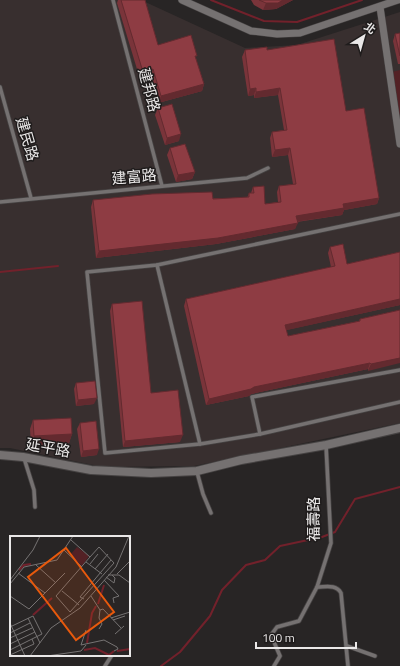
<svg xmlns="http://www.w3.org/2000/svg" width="400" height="666" font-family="'Titillium Web','Noto Sans TC',sans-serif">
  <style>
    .built { fill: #382f2f }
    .green { fill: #532125 }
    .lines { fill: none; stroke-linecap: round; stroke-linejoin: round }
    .stream { stroke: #72212b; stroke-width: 2 }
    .service-casing { stroke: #454242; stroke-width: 5 }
    .minor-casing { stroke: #454242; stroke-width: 8 }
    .tertiary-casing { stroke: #454242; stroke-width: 10 }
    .service { stroke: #757171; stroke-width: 3.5 }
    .minor { stroke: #757171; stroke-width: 7 }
    .tertiary { stroke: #757171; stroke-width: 8 }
    .wall { fill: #7a343a }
    .shaded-wall { fill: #632a2f }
    .building { fill: #8e3c43; stroke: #632a2f }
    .labels { text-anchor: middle; stroke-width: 3; stroke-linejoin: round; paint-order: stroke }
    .street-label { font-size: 15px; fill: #eae8e8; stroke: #1f1c1c }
    .inset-river { fill: none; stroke: #72212b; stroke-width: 2 }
    .inset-road { fill: none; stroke: #767373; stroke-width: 1 }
    .view { fill: #e8590c; fill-opacity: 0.15; stroke: #e8590c; stroke-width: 2 }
    .inset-edge { fill: none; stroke: #eae8e8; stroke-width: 2 }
  </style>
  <rect width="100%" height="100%" fill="#282525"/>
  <polygon class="built" points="0,0 141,0 245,48 297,45 400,12 400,423 194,466 103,467 10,448 0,448"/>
  <polygon class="green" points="400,70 400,122 392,72"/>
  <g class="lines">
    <g class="stream">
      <polyline points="211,0 264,21 297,22 362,0"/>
      <polyline points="0,272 58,266"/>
      <polyline points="161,666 180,652 210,616 222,590 246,565 265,560 280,546 322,537 335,532 355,499 400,487"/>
    </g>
    <defs>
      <g id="service">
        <polyline points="113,0 162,186"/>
        <polyline points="0,87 31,198"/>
        <polyline points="0,202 247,178 268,168"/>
        <polyline points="400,214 157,265 87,272 105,453 200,444 260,434 400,402"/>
        <polyline points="157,265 200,444"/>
        <polyline points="260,434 252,397 400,370"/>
        <path d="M326 445 331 543 317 587C326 587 336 584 341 593L348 666"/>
        <polyline points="24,458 34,490 35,507"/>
        <polyline points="197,472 203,494 211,513"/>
        <polyline points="347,646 375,656"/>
        <polyline points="105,666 112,655"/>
        <polyline points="274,666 280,656 271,635 277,627 299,621 317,587"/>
      </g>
      <g id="minor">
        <polyline points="182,0 251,31 277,34 300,33 398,0"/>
        <polyline points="380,7 400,144"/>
      </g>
      <polyline id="tertiary" points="0,455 23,457 91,470 151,473 197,471 241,460 326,445 400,428"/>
    </defs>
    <use href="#service" class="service-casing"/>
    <use href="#minor" class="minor-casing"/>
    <use href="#tertiary" class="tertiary-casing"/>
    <use href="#service" class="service"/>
    <use href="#minor" class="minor"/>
    <use href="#tertiary" class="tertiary"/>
  </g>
  <g class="wall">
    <polygon points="118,0 145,0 158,45 196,59 204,84 202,91 158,103 150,76 140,79 117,3"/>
    <polygon points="251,0 293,0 276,9 263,10 254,5"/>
    <polygon points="400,33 400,64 398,64 393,41 395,34"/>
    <polygon points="245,50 267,50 346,111 379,198 377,204 344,210 342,215 297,222 295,229 216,244 96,258 91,207 93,200 247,198 249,193 251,193 253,187 265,204 278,202 277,192 279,186 293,184 288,155 272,157 270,138 272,132 284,130 278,95 254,98 254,95 248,96 242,57"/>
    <polygon points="158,108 179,141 165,145 155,115"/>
    <polygon points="170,148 195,172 192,179 176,182 167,155"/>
    <polygon points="330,247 347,264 400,252 400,305 286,330 288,336 359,321 360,319 400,310 368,371 368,369 251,394 249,396 206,405 184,306 186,299 331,267 328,253"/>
    <polygon points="112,304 151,393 180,442 123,447 110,311"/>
    <polygon points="76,383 94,404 76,406 74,389"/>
    <polygon points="33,420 72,434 69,443 31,445 30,429"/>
    <polygon points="80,423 97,455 81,457 77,429"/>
  </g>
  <g class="shaded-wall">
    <polygon points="283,0 293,0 276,9 263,10 266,3"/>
    <polygon points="153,69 150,76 140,79 143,72"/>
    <polygon points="204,84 202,91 158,103 161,96"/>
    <polygon points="256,88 254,95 248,96 250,89"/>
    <polygon points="280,88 278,95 254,98 256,92"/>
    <polygon points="181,134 179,141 165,145 167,138"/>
    <polygon points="290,148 288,155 272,157 275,150"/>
    <polygon points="195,172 192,179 176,182 178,175"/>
    <polygon points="379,198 377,204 344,210 342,215 294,222 296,216 343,204"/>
    <polygon points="298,223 295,229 216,244 96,258 99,251"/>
    <polygon points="400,299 400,305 283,331 285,325"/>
    <polygon points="400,358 400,363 368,371 371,364"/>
    <polygon points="370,363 368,369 251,394 249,396 206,405 209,399 254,387"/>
    <polygon points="97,398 94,404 76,406 78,400"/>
    <polygon points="72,434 69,443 31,445 34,436"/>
    <polygon points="183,435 180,442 123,447 125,441"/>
    <polygon points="99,449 97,455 81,457 83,451"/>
  </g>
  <g class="building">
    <polygon points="121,0 145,0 158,45 191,35 197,56 195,56 204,84 161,96 153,69 143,72"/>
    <polygon points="259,0 283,0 278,3 266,3"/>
    <polygon points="400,33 400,56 395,34"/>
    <polygon points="334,39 346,111 364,108 379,198 343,204 344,208 296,216 298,223 218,238 99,251 93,200 152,194 212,192 213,199 249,197 249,193 254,193 253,187 264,186 265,204 281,202 279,186 296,184 290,148 275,150 272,132 287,130 280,88 256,92 256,88 250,89 245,50 267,47 267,50"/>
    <polygon points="172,104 181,134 167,138 158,108"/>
    <polygon points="185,144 195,172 178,175 170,148"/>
    <polygon points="343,244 347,264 400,252 400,299 285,325 288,336 360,321 360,319 400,310 400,358 371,364 370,363 254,387 251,389 209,399 186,299 335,266 330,247"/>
    <polygon points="142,301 151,393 178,390 183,435 125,441 112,304"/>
    <polygon points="95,381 97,398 78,400 76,383"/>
    <polygon points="71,418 72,434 34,436 33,420"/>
    <polygon points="96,421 99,449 83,451 80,423"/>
  </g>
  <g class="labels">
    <g class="street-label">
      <text transform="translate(149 90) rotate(75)" y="5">建邦路</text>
      <text transform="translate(27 139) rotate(74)" y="5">建民路</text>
      <text transform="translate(134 177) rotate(-5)" y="5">建富路</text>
      <text transform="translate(48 448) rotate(10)" y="5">延平路</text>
      <text transform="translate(314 519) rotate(-90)" y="5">福壽路</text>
    </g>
  </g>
  <g transform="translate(10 536)">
    <rect width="120" height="120" fill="#282525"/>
    <path d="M67 11 79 20 72 30 60 19Z" fill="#532125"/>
    <path class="inset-river" d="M9 34 14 29 21 28M88 68 94 49M23 79 42 62M77 107 82 77 86 70M74 114 85 112 99 119 104 115M107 115 120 113"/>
    <path class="inset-road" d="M61 4 80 21 46 60 60 76 104 27 89 11 80 21M54 14 72 31M76 26 92 38M80 28 88 18M26 29 46 47M85 33 98 18M8 37 35 57M107 38 120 25M98 39H109L120 47M96 41 104 47 105 42 102 39M0 44 23 14 30 0M94 44 109 60 103 62 104 67M0 48 14 31 47 24 63 0M52 55 69 69M0 60 19 73 55 37M81 60 90 74 93 73 111 92M74 63 70 61 101 24M18 82 30 107M101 82 120 76M103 84 115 80M0 87 15 120M0 91 23 80 32 98 0 114M89 93 92 88 89 82 90 74M76 94 71 109 94 104 107 111 108 113 104 115M0 97 20 87M105 98 114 90M0 102 22 92M0 108 25 96M0 119 24 108 22 103M20 120 41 92 70 72 106 31 119 0M37 120 71 115 76 109"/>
    <path class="view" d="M56 12 104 76 66 104 18 41Z"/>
    <rect width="120" height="120" class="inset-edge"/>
  </g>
  <g transform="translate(364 36) rotate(37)" stroke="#1f1c1c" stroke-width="3" paint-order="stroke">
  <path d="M0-3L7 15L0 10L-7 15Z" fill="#eae8e8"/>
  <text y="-6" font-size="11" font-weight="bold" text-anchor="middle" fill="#eae8e8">北</text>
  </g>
  <path d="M256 642v6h100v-6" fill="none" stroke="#eae8e8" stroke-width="2"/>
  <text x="262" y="642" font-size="12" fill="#eae8e8" stroke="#1f1c1c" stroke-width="3" paint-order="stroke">100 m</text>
</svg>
